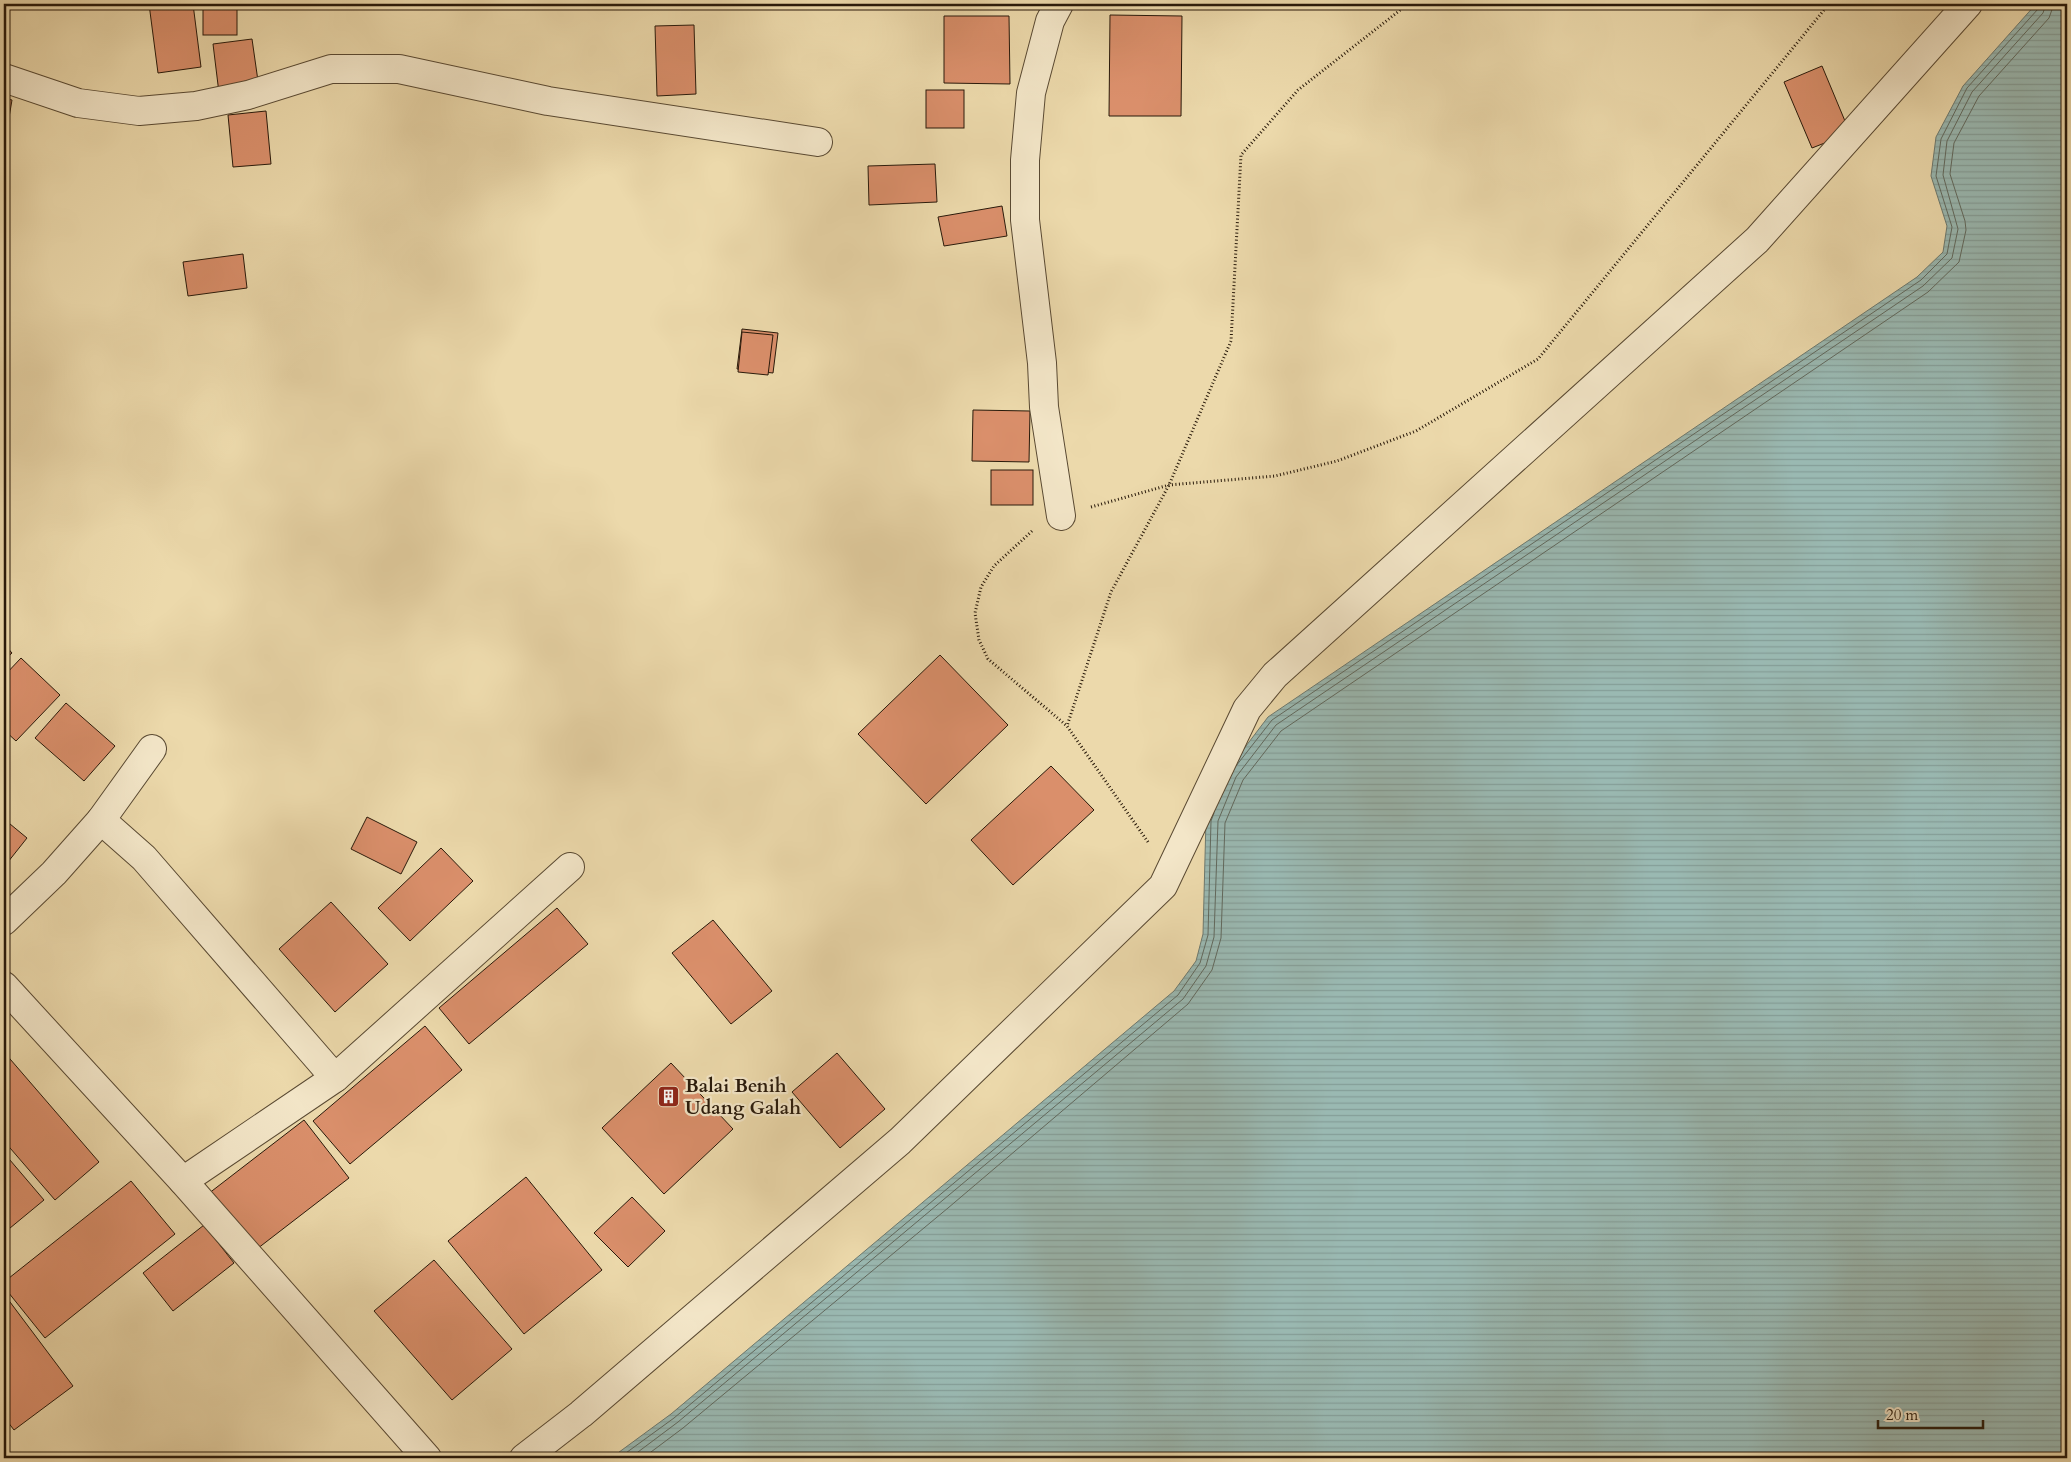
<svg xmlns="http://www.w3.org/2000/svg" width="2071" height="1462" font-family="Cardo,serif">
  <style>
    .water { fill: url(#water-rules); stroke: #6c796f }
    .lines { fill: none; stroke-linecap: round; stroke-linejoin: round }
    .shore { stroke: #61695e; stroke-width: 1 }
    .building { fill: #da8f6b; stroke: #28190a }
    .minor-casing { stroke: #594932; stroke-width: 30 }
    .path { stroke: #28190a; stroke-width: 3; stroke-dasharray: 1 2.5; stroke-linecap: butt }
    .minor { stroke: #f3e6c8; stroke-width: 28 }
    .labels { text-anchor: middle; stroke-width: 4.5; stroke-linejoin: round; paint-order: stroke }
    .poi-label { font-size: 19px; font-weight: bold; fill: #28190a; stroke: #f3e6c8; text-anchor: start }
  </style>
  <defs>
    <pattern id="water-rules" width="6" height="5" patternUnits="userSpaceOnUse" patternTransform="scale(1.25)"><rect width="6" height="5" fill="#9ab9b2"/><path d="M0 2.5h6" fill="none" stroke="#859e98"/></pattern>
  </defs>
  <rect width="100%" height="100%" fill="#ecd9ab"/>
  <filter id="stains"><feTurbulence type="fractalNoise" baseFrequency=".004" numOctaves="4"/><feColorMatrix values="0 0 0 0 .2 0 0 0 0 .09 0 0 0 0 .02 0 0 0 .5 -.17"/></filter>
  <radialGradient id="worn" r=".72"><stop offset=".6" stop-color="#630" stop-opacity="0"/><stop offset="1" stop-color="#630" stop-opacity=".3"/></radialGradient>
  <polygon class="water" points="2036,4 2067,4 2067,1458 611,1458 671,1414 1174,991 1196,961 1203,934 1206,819 1227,771 1268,717 1917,277 1943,252 1947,226 1931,176 1936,137 1963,86"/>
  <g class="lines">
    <g class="shore">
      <polyline points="1236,766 1272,720 1921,280 1947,254 1952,227 1936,176 1941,139 1967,88 2038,9 2040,4"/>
      <polyline points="619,1458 674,1418 1178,995 1200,963 1208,935 1211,821 1214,813"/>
      <polyline points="630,1458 678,1422 1183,999 1206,966 1214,937 1218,821 1236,777 1276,725 1923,286 1952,258 1958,229 1943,175 1947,141 1972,92 2043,13 2046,4"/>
      <polyline points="643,1458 683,1428 948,1208 1188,1004 1212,970 1221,938 1225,823 1243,780 1281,731 1928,292 1959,262 1966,230 1965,221 1950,174 1954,143 1979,96 2049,18 2054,4"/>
    </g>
  </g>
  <g class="building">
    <polygon points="149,4 193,4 201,67 158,73"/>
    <rect x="203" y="4" width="34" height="31"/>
    <polygon points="269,4 333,4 332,8 269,5"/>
    <polygon points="1110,15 1182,16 1181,116 1109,116"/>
    <polygon points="944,16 1009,16 1010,84 944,83"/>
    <polygon points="694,25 696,94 657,96 655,26"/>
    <polygon points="252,39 259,88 219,93 213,44"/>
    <polygon points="1822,66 1850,133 1812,148 1784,82"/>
    <rect x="926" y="90" width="38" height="38"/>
    <polygon points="4,98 12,100 4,147"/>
    <polygon points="266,111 271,164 233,167 228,115"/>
    <polygon points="935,164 937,202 869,205 868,166"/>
    <polygon points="1002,206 1007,236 944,246 938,217"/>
    <polygon points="243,254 247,288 188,296 183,262"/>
    <polygon points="742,329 778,333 773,373 737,369"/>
    <polygon points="742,332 773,335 768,375 738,372"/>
    <polygon points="973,410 1030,411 1029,462 972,461"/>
    <rect x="991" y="470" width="42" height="35"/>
    <polygon points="4,644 12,653 4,660"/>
    <polygon points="940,655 1008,725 926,804 858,734"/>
    <polygon points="21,658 60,695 16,741 4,730 4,676"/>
    <polygon points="66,703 115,746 84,781 35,738"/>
    <polygon points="1051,766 1094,810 1013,885 971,840"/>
    <polygon points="367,817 417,842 401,874 351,849"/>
    <polygon points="4,819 27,838 4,867"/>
    <polygon points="441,848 473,881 410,941 378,908"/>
    <polygon points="331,902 388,964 335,1012 279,949"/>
    <polygon points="557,908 588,944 469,1044 439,1008"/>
    <polygon points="713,920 772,991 731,1024 672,953"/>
    <polygon points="425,1026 462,1070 350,1164 313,1121"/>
    <polygon points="4,1052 99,1162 55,1200 4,1141"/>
    <polygon points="837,1053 885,1109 840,1148 792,1092"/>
    <polygon points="671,1063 733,1129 664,1194 602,1128"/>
    <polygon points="304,1120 349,1178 253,1252 208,1194"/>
    <polygon points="4,1153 44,1200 4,1233"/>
    <polygon points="526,1177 602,1270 524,1334 448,1241"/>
    <polygon points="131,1181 175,1234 45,1338 4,1287 4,1282"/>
    <polygon points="632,1197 665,1231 628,1267 594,1233"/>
    <polygon points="204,1225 234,1263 173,1311 143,1273"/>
    <polygon points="434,1260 512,1349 452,1400 374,1311"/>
    <polygon points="4,1294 73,1386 14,1430 4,1417"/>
  </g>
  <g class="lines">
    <defs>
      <g id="minor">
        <polyline points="1059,4 1050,21 1031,93 1025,160 1025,220 1042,363 1044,407 1061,516"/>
        <polyline points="4,78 78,103 139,111 196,106 248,95 331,69 399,69 548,101 818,142"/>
        <polyline points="101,820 152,749"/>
        <polyline points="4,921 54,873 101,820 144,858 335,1078 570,867"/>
        <polyline points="4,986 183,1181 427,1458"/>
        <polyline points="183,1181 335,1078"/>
        <polyline points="524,1458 581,1414 900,1141 1163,886 1247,709 1275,675 1757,240 1968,4"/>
      </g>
    </defs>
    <use href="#minor" class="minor-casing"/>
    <g class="path">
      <polyline points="1091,507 1169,485 1275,476 1337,461 1416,431 1538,359 1829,4"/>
      <polyline points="1032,531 994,566 981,587 975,613 979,640 988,659 1067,726"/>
      <polyline points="1148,842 1067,726 1111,592 1169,485 1231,341 1241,155 1298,90 1408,4"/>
    </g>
    <use href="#minor" class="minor"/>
  </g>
  <defs>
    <symbol id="building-square" viewBox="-11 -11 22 22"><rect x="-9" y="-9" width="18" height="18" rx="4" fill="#8f2418" stroke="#f3e6c8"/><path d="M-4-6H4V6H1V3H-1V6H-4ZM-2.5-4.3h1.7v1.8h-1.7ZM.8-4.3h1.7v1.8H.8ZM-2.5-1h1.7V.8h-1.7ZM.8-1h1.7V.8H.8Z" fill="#fff"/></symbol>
  </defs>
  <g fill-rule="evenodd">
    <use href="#building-square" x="656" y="1084" width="25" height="25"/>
  </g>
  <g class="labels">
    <g class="poi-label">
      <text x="685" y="1092">Balai Benih<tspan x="685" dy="22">Udang Galah</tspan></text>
    </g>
  </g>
  <rect width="2071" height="1462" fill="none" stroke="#ecd9ab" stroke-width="20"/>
  <rect x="5" y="5" width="2061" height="1452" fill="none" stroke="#28190a" stroke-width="2.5"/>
  <rect x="10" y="10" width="2051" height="1442" fill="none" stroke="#28190a"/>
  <path d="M1878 1420v8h105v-8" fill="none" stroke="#28190a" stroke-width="2.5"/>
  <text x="1886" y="1420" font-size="15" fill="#28190a" stroke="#f3e6c8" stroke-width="4" paint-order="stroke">20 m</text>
  <rect width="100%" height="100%" filter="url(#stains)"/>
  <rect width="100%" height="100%" fill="url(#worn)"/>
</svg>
